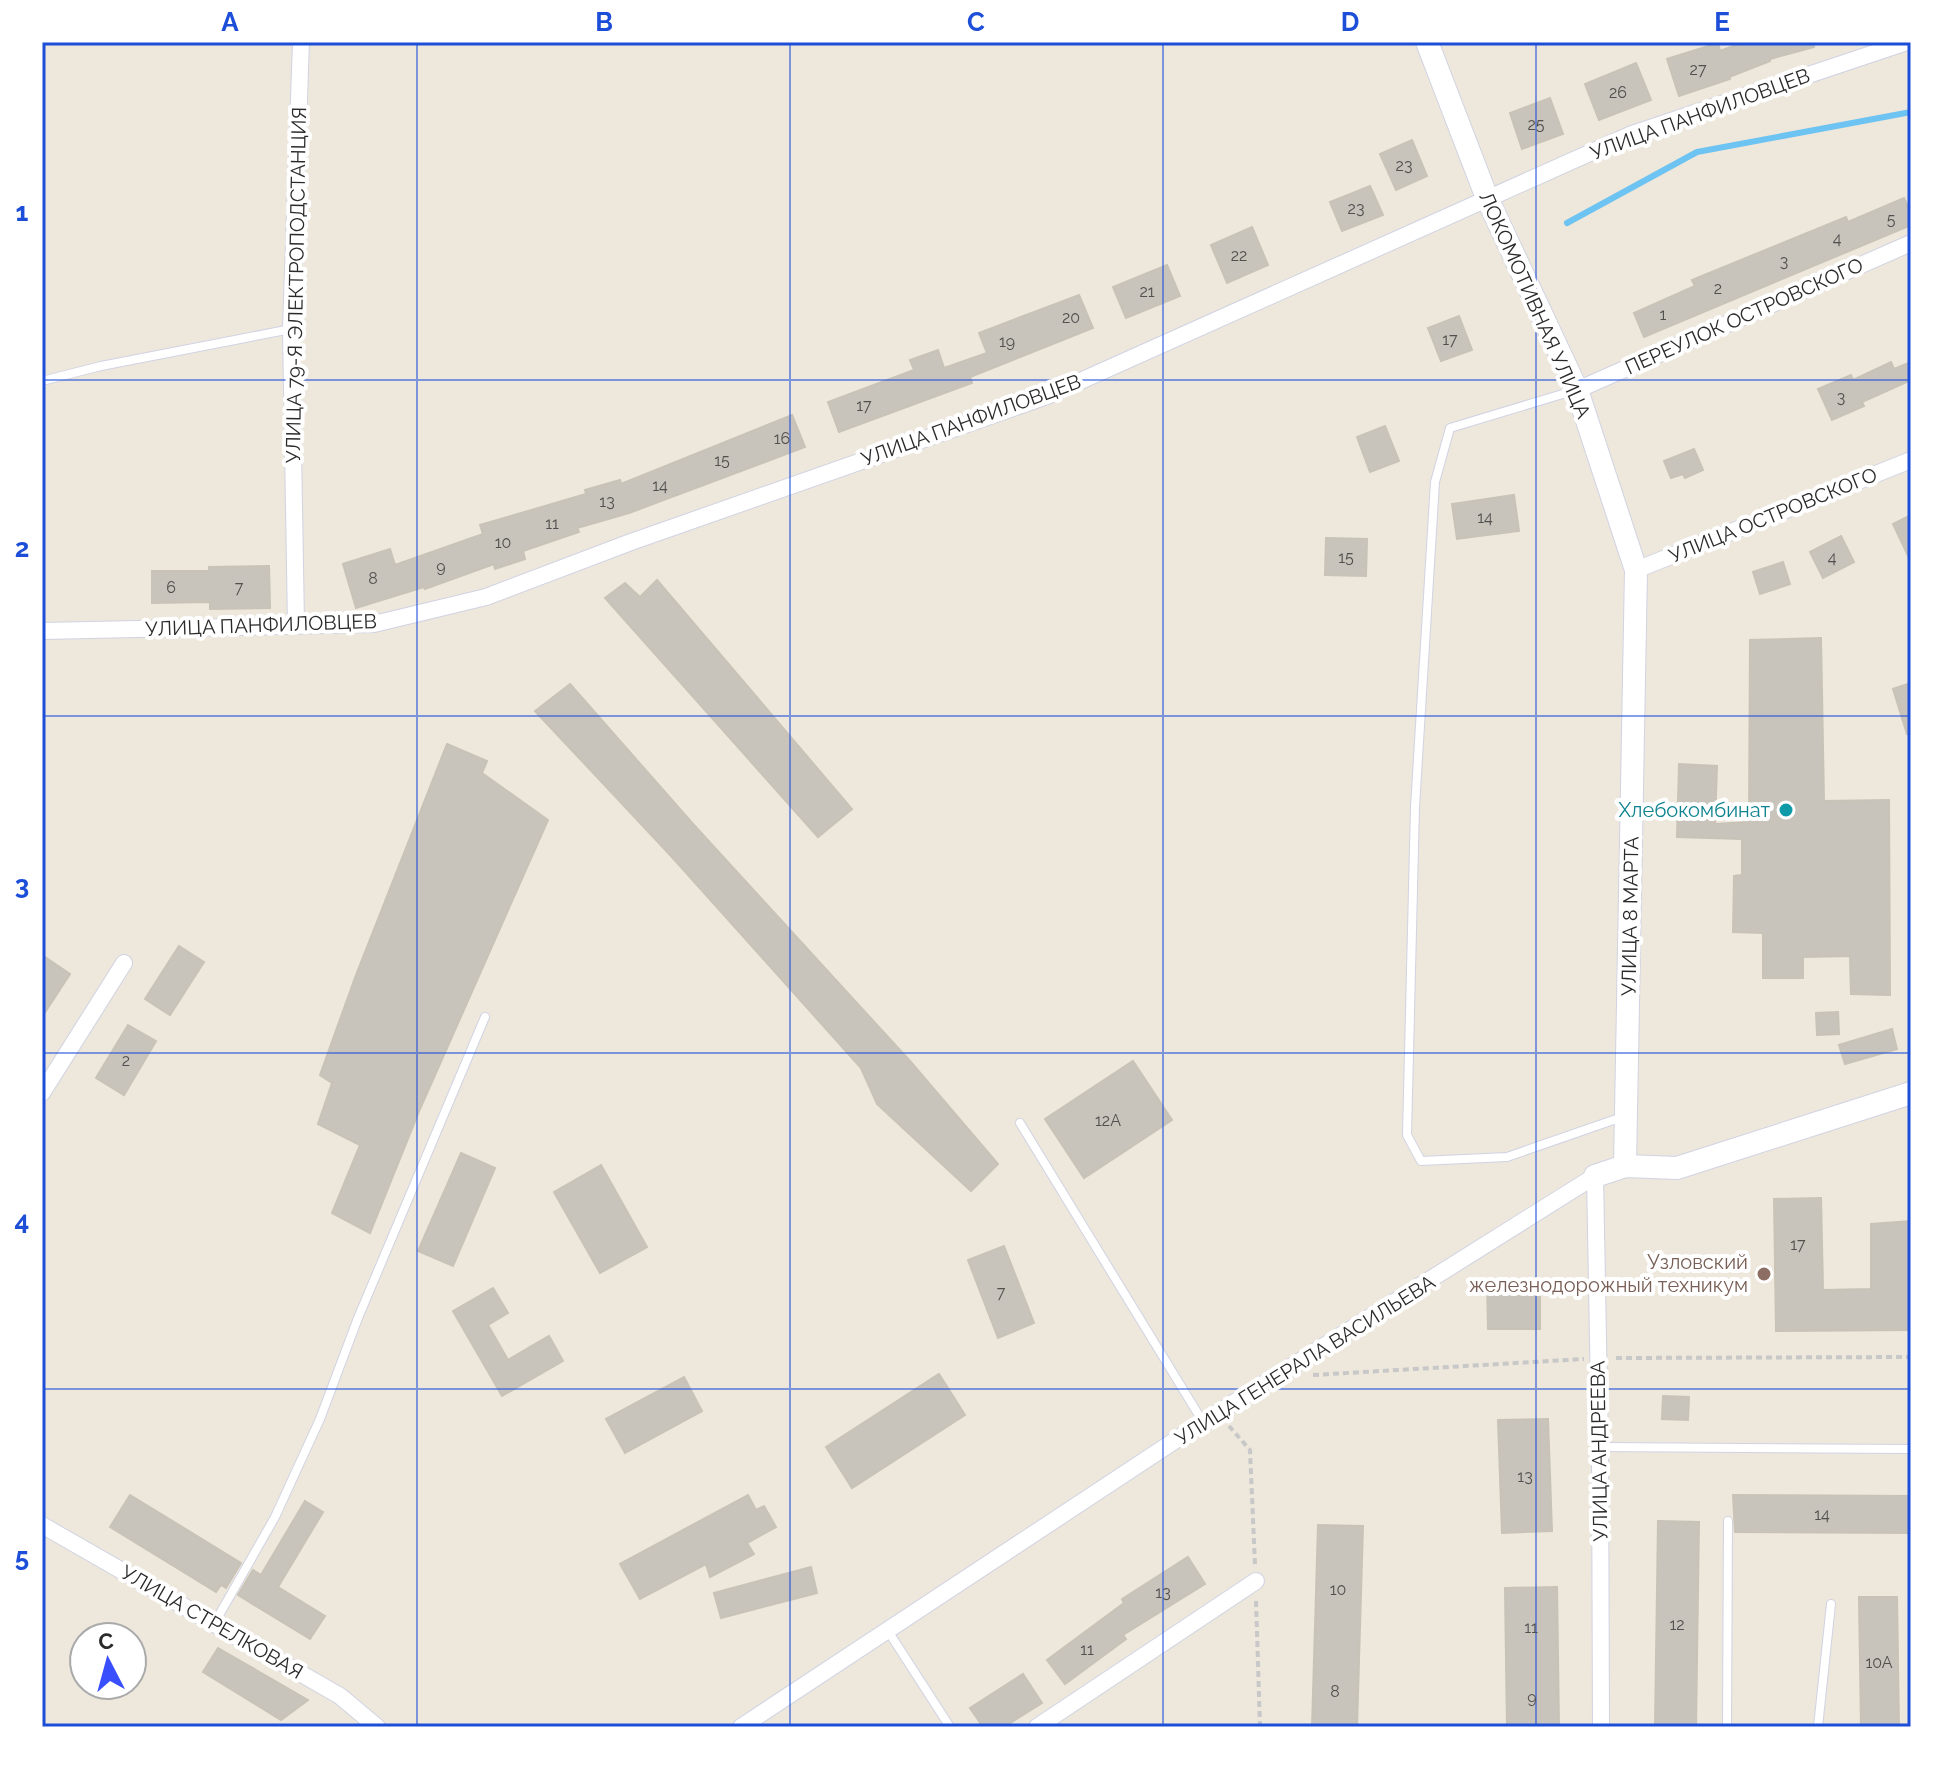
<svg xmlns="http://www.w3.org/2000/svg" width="1953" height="1769" font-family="Raleway,sans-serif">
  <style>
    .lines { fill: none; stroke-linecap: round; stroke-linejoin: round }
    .stream { stroke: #6dc3f1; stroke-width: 6 }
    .building { fill: #c8c4bc; stroke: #c8c3b6; stroke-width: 2 }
    .service-casing { stroke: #d1d3e3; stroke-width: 10 }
    .minor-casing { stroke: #d1d3e3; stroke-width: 18 }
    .secondary-casing { stroke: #d1d3e3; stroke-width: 24 }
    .path { stroke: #c8c8c8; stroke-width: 4; stroke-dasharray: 6 4; stroke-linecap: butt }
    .service { stroke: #fff; stroke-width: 8 }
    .minor { stroke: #fff; stroke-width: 16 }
    .secondary { stroke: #fff; stroke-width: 22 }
    .grid { fill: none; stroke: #1d4ed8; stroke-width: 2; stroke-opacity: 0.55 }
    .culture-dot { fill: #0f9aa8; stroke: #fff; stroke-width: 3 }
    .education-dot { fill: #8d6e63; stroke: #fff; stroke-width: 3 }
    .labels { text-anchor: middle; stroke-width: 8; stroke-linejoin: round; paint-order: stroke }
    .number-label { font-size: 16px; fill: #52504e }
    .street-label { font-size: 20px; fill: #2a2a2a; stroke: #fff }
    .culture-label { font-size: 20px; fill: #0d838f; stroke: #fff; text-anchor: end }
    .education-label { font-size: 20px; fill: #785e54; stroke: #fff; text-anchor: end }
    .neatline { fill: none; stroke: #1d4ed8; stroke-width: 3 }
    .grid-label { font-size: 26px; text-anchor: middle; font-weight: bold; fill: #1d4ed8 }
  </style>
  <rect width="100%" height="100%" fill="#ede7dc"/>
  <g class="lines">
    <polyline class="stream" points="1567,223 1697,152 1911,112"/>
  </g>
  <g class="building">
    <polygon points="1744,42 1813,42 1814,47 1770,59 1770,61 1729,77 1730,79 1679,96 1667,59 1718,43 1720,51"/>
    <polygon points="1636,63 1651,100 1599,120 1585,84"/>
    <polygon points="1550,98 1563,134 1522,149 1510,113"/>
    <polygon points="1412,140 1427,176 1396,190 1380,154"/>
    <polygon points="1370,186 1383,215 1342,231 1330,202"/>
    <polygon points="1904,198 1911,213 1911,225 1644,337 1634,313 1695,286 1692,280 1846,217 1848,222"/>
    <polygon points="1252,227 1268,265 1227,283 1211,245"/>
    <polygon points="1167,265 1180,296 1126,318 1113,287"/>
    <polygon points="1079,295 1093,328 970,377 972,383 839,432 828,402 914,370 910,360 938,350 944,368 987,353 979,333"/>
    <polygon points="1459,316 1472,350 1441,361 1428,328"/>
    <polygon points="1891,362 1894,369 1911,362 1911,380 1862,402 1864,406 1832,420 1818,389 1851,375 1853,380"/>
    <polygon points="792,415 805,447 629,513 577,528 579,532 523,551 525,559 495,569 494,564 425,589 424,587 356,608 343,564 390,549 395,565 483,534 480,525 586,494 585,490 620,480 621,484"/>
    <polygon points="1385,426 1399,461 1370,472 1357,437"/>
    <polygon points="1694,449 1703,470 1685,478 1683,474 1671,478 1664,461"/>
    <polygon points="1514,495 1519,531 1457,539 1452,504"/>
    <polygon points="1911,515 1911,562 1893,524"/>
    <polygon points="1841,536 1854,562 1823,578 1810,552"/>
    <polygon points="1326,538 1367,539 1366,576 1325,575"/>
    <polygon points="1783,562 1790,584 1760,594 1753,572"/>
    <polygon points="269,566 270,608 210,609 210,602 152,603 152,571 209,571 209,567"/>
    <polygon points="657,580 852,809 818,837 605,598 625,583 640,597"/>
    <polygon points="1821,638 1824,801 1889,800 1890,995 1851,994 1850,956 1803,957 1803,978 1763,978 1763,933 1733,932 1734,876 1742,875 1742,839 1677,837 1679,764 1717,766 1715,824 1749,822 1750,640"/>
    <polygon points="1911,683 1911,733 1907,734 1893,689"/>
    <polygon points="570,684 694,825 910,1061 998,1164 971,1191 877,1104 861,1068 671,856 535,711"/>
    <polygon points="447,744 487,761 482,773 548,820 420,1109 370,1233 332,1213 360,1145 318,1124 332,1083 320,1075 356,975"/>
    <polygon points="179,946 204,962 170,1015 145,999"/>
    <polygon points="42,955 70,974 42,1017"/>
    <polygon points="1838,1012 1839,1034 1817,1035 1816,1013"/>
    <polygon points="128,1025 156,1041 124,1095 96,1078"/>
    <polygon points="1892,1029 1897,1049 1845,1064 1839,1045"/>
    <polygon points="1133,1061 1172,1120 1084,1178 1045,1119"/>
    <polygon points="461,1153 495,1168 453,1266 418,1251"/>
    <polygon points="601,1165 647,1247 600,1273 554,1192"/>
    <polygon points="1821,1198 1823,1290 1871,1289 1871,1224 1911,1221 1911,1265 1909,1265 1911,1330 1776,1331 1774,1199"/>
    <polygon points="1004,1246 1034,1323 998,1338 968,1260"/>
    <polygon points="1540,1280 1540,1329 1488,1329 1487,1281"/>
    <polygon points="493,1288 508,1313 488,1325 508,1360 549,1336 563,1361 502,1396 453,1311"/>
    <polygon points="939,1374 965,1415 852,1488 826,1447"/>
    <polygon points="684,1377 702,1411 625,1453 606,1419"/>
    <polygon points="1663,1396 1689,1397 1688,1420 1662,1419"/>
    <polygon points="1548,1419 1552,1531 1502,1533 1498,1420"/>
    <polygon points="130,1495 241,1563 226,1588 221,1585 216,1592 110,1527"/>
    <polygon points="748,1495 756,1510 764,1506 776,1527 747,1543 754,1554 710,1577 706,1564 640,1599 620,1564"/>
    <polygon points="1733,1495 1911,1496 1911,1533 1735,1532"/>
    <polygon points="305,1501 323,1512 278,1587 325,1616 310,1639 238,1595 253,1570 261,1575"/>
    <polygon points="1658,1521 1699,1522 1696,1727 1655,1727"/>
    <polygon points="1318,1525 1363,1526 1357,1727 1312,1727"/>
    <polygon points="1188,1557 1205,1584 1123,1635 1126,1639 1065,1684 1047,1660 1124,1603 1122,1599"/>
    <polygon points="811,1567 817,1593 721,1618 714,1593"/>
    <polygon points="1557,1587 1559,1727 1507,1727 1505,1588"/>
    <polygon points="1859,1597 1897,1597 1899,1727 1861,1727"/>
    <polygon points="218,1648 308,1700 281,1720 203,1672"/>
    <polygon points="1023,1674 1042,1703 1004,1727 983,1727 970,1708"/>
  </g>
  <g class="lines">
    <defs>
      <g id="service">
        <polyline points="42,381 101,366 291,329"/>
        <polyline points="1576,390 1450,428 1435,482 1415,807 1407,1135 1421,1161 1507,1157 1625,1116"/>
        <polyline points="1020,1123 1203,1422"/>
        <polyline points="1600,1447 1911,1449"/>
        <polyline points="214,1624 275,1517 320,1419 358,1318 485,1017"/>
        <polyline points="888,1631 950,1727"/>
        <polyline points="1727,1727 1728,1521"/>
        <polyline points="1818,1727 1831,1604"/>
      </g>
      <g id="minor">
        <polyline points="1577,390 1911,243"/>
        <polyline points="1636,570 1911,460"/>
        <polyline points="296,625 291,329 301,42"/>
        <polyline points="42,631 374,624 486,597 631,542 1047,396 1632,134 1907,42"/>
        <polyline points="42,1093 124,963"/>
        <polyline points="1595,1176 1600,1447 1601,1727"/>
        <polyline points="42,1525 340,1696 377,1727"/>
        <polyline points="741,1727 1203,1422 1595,1176"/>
        <polyline points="1037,1727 1256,1581"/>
      </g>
      <g id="secondary">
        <polyline points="1427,42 1487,198 1577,390 1636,570 1625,1166"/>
        <polyline points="1595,1176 1625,1166 1677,1168 1911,1093"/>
      </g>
    </defs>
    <use href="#service" class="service-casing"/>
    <use href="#minor" class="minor-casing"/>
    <use href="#secondary" class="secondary-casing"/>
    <g class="path">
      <polyline points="1616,1358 1911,1357"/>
      <polyline points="1313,1375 1584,1359"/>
      <polyline points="1229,1426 1250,1450 1255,1565"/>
      <polyline points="1256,1601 1260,1727"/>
    </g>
    <use href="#service" class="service"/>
    <use href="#minor" class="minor"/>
    <use href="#secondary" class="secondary"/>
  </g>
  <path class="grid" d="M417 42V1727M790 42V1727M1163 42V1727M1536 42V1727M42 380H1911M42 716H1911M42 1053H1911M42 1389H1911"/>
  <circle class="culture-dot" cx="1786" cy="810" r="8"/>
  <circle class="education-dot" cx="1764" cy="1274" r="8"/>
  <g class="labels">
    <g class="number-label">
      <text x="1698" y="75">27</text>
      <text x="1618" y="98">26</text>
      <text x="1536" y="130">25</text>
      <text x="1404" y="171">23</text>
      <text x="1356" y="214">23</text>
      <text x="1891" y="225">5</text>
      <text x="1837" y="244">4</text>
      <text x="1239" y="261">22</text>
      <text x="1784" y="267">3</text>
      <text x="1718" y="294">2</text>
      <text x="1147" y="297">21</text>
      <text x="1663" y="320">1</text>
      <text x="1071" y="323">20</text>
      <text x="1450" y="345">17</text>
      <text x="1007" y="347">19</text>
      <text x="1841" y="403">3</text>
      <text x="864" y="411">17</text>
      <text x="782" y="444">16</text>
      <text x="722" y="466">15</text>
      <text x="660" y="491">14</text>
      <text x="607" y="507">13</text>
      <text x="1485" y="523">14</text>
      <text x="552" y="529">11</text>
      <text x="503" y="548">10</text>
      <text x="1346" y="563">15</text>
      <text x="1832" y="563">4</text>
      <text x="441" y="572">9</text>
      <text x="373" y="584">8</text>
      <text x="171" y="593">6</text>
      <text x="239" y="593">7</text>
      <text x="126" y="1066">2</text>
      <text x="1108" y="1126">12А</text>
      <text x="1798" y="1250">17</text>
      <text x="1001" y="1298">7</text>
      <text x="1525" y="1482">13</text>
      <text x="1822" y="1520">14</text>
      <text x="1338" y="1595">10</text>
      <text x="1163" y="1598">13</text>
      <text x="1677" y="1630">12</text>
      <text x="1531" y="1633">11</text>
      <text x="1087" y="1655">11</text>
      <text x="1879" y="1668">10А</text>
      <text x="1335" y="1697">8</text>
      <text x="1532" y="1703">9</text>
    </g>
    <g class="street-label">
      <text transform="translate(1700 114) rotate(-20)" y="7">УЛИЦА ПАНФИЛОВЦЕВ</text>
      <text transform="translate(296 285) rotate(-89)" y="7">УЛИЦА 79-Я ЭЛЕКТРОПОДСТАНЦИЯ</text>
      <text transform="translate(1535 305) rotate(66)" y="7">ЛОКОМОТИВНАЯ УЛИЦА</text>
      <text transform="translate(1744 316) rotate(-24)" y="7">ПЕРЕУЛОК ОСТРОВСКОГО</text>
      <text transform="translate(971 420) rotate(-20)" y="7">УЛИЦА ПАНФИЛОВЦЕВ</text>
      <text transform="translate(1773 515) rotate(-22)" y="7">УЛИЦА ОСТРОВСКОГО</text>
      <text transform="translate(261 625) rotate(-2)" y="7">УЛИЦА ПАНФИЛОВЦЕВ</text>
      <text transform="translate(1630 916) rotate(-89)" y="7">УЛИЦА 8 МАРТА</text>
      <text transform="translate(1305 1360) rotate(-32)" y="7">УЛИЦА ГЕНЕРАЛА ВАСИЛЬЕВА</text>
      <text transform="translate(1599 1451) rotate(-91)" y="7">УЛИЦА АНДРЕЕВА</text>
      <text transform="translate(212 1622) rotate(30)" y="7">УЛИЦА СТРЕЛКОВАЯ</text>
    </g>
    <g class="culture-label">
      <text x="1770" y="817">Хлебокомбинат</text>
    </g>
    <g class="education-label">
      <text x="1748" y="1269">Узловский<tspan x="1748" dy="23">железнодорожный техникум</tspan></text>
    </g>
  </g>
  <rect width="1953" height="1769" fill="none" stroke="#ffffff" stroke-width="88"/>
  <g transform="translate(108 1661) rotate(354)"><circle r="38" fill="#ffffff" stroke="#aaaaaa" stroke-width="2"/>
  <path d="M0-6L14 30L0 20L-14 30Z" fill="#394efd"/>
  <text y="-12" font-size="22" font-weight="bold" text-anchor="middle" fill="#2a2a2a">С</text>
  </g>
  <rect x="44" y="44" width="1865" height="1681" class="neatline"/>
  <g class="grid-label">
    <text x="230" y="31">A</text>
    <text x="604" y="31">B</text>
    <text x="976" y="31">C</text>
    <text x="1350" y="31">D</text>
    <text x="1722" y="31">E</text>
    <text x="22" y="221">1</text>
    <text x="22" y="557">2</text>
    <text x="22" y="894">3</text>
    <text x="22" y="1230">4</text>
    <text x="22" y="1566">5</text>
  </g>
</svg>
